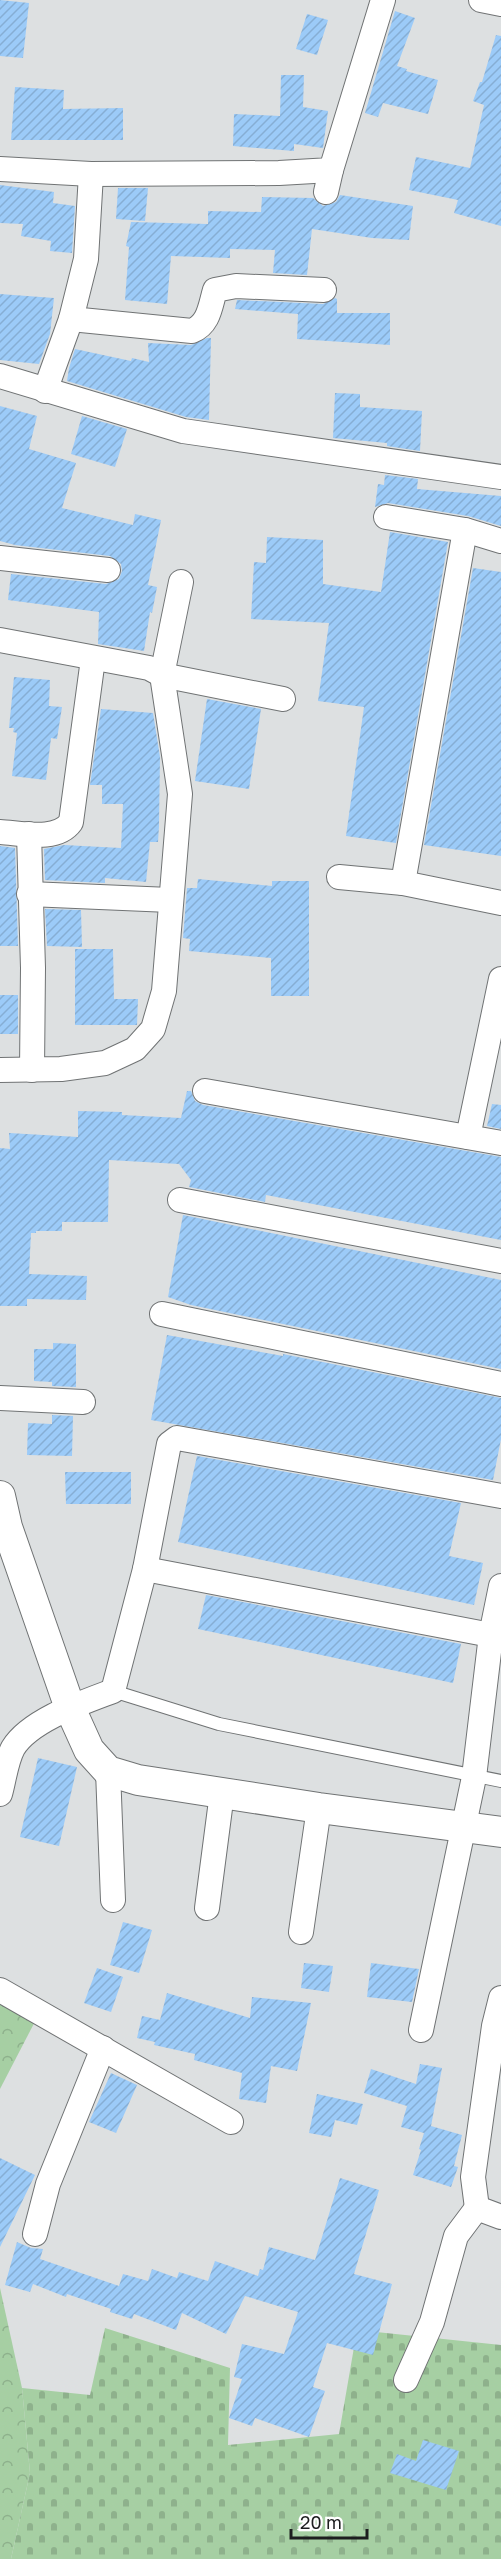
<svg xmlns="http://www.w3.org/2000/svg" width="501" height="2559" font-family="'Golos Text',sans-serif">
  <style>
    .forest { fill: url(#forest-crowns) }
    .cemetery { fill: url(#cemetery-stones) }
    .building { fill: url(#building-hatch) }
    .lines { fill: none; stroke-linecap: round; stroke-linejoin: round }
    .service-casing { stroke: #707374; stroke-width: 14 }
    .minor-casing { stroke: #707374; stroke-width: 26 }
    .tertiary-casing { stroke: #707374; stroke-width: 32 }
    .service { stroke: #fff; stroke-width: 12 }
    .minor { stroke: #fff; stroke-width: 24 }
    .tertiary { stroke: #fff; stroke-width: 30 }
  </style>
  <defs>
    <pattern id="forest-crowns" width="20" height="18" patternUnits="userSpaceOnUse" patternTransform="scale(1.5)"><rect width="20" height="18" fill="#a6cfa3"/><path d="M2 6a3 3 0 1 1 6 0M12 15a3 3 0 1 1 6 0" fill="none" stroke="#8eb18c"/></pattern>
    <pattern id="cemetery-stones" width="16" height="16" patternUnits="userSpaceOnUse" patternTransform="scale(1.5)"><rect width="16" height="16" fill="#a6cfa3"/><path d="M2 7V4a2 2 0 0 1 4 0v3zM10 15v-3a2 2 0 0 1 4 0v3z" fill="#8eb18c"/></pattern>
    <pattern id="building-hatch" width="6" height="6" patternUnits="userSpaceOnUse" patternTransform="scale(1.5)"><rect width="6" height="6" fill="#9ccbf8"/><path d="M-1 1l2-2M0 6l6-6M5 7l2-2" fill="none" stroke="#86aed4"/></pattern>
  </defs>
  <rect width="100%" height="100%" fill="#dde0e1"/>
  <g class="forest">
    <polygon points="0,1996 42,2008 0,2089"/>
    <polygon points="0,2288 22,2388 30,2473 11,2559 0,2559"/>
  </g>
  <polygon class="cemetery" points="105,2328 230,2368 228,2445 339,2434 357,2330 501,2345 501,2559 11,2559 30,2473 22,2388 90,2395"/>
  <g class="building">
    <polygon points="0,0 29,3 23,58 0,56"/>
    <polygon points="395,11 415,18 397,66 407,69 406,71 438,80 428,114 383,103 378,117 365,113"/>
    <polygon points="307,14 328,20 317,55 296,49"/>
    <polygon points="496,35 501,36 501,226 454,213 458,200 409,190 416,157 470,168 484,105 473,101 480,82 482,82"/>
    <polygon points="281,75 304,75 303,107 328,111 323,148 294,144 294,151 233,146 234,114 280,116"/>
    <polygon points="15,87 64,90 63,109 123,108 123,140 11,140"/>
    <polygon points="0,185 54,192 53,203 75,206 72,253 50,251 51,241 21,236 23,224 0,223"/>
    <polygon points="118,188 148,188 145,221 116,219"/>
    <polygon points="340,195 413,206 409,240 372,238 312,229 307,275 273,273 275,250 230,249 230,258 171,256 167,304 125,300 129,247 126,246 131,222 208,224 208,211 261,212 262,197 313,198 323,206 336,202"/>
    <polygon points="0,294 54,298 50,334 39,364 0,360"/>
    <polygon points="335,298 337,299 337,313 390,313 390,345 297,339 298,314 235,309 237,300 323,304"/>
    <polygon points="207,338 211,338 209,420 186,417 67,381 69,368 75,349 131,361 132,358 149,362 148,343 191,345"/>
    <polygon points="335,393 360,394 360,407 422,411 420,451 387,446 387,443 333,438"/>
    <polygon points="0,406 37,416 29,449 76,463 62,508 133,525 135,514 161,520 148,585 157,587 152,613 150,612 144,651 98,644 99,612 8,600 11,574 106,584 119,579 122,571 121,564 110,556 15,545 0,541"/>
    <polygon points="82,416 127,429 115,467 71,454"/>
    <polygon points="385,475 418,479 417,489 501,496 501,526 468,516 388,503 375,507 378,484 384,485"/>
    <polygon points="390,532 448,542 396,843 346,836 364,707 318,701 329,623 251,619 254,562 266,563 267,537 323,540 323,584 381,592"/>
    <polygon points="473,568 501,572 501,856 424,845"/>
    <polygon points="14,677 50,680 49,706 62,707 57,739 51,738 46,780 12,776 17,733 13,732 14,728 9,728"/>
    <polygon points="207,699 261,709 249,789 195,781"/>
    <polygon points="101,709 153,713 160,757 159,826 158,842 150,842 146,882 105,878 105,883 45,880 44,849 64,845 121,848 123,804 102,804 102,785 90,785"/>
    <polygon points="0,846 15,848 18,946 0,946"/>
    <polygon points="198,879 272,886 272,881 309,881 309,996 271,996 271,958 189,951 190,939 183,938 187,888 197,888"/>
    <polygon points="45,909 81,910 82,947 47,946"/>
    <polygon points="75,949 113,949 114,999 138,999 137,1025 75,1025"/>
    <rect x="0" y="995" width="18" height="39"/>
    <polygon points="187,1091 191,1091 195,1101 203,1105 501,1157 501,1240 266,1195 265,1202 189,1187 191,1180 179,1164 109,1160 108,1222 62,1222 62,1231 36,1231 36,1233 31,1233 29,1274 87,1276 86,1300 27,1299 27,1306 0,1306 0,1148 10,1149 9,1133 78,1137 78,1111 122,1112 122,1115 181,1118"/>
    <polygon points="492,1104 501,1105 501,1129 487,1126"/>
    <polygon points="183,1215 501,1280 501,1369 191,1305 168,1297"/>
    <polygon points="167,1335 283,1356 283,1354 501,1398 501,1439 493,1480 151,1420"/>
    <polygon points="53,1343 76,1344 76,1387 52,1386 52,1382 34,1381 34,1349 53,1349"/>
    <polygon points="52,1415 73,1416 72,1456 27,1455 28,1423 52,1424"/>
    <polygon points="197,1456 461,1503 449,1556 483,1563 474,1605 178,1542"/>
    <polygon points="65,1472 131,1472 131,1504 66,1504"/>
    <polygon points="206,1595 461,1644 453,1683 198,1629"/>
    <polygon points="38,1758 77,1767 59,1846 20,1837"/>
    <polygon points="123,1922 152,1930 139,1973 110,1965"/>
    <polygon points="304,1963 333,1966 329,1992 301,1988"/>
    <polygon points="371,1963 419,1969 412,2002 367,1997"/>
    <polygon points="97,1968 123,1977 111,2012 84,2003"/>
    <polygon points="167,1993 250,2018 252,1997 311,2003 297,2071 271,2066 266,2103 239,2099 242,2073 194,2060 195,2054 154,2045 155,2042 137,2038 142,2016 160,2020"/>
    <polygon points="420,2064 442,2068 431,2126 462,2135 454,2166 458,2167 451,2187 413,2175 421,2150 419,2149 424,2133 401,2127 407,2106 364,2093 371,2069 416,2084"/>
    <polygon points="111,2073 137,2085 116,2133 89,2122"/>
    <polygon points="317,2094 363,2104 357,2125 335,2120 331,2137 309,2133"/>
    <polygon points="0,2158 35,2175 0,2247"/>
    <polygon points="340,2178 379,2190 354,2274 392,2284 373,2355 327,2343 313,2387 325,2391 309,2437 255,2418 252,2426 229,2418 242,2379 234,2377 242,2344 284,2354 298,2312 245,2296 226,2334 182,2313 176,2330 134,2314 132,2319 110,2312 111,2309 67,2294 66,2297 33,2284 30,2292 5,2285 17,2242 31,2248 43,2249 40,2259 119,2286 123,2274 148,2281 152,2269 177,2278 179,2272 208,2281 215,2261 258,2276 260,2269 263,2270 269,2247 315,2260"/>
    <polygon points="423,2440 459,2451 446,2490 390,2473 397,2454 416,2461"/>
  </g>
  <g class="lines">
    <defs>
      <polyline id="service" points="113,1691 219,1724 501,1781"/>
      <g id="minor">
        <polyline points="481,0 501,4"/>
        <polyline points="0,169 91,174 279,173 331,170 383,0"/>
        <path d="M91 174 86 259 71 319 192 331C209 324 210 307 215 290L236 286 324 290"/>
        <polyline points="326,192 331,170"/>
        <polyline points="0,376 183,431 501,477"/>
        <polyline points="45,391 71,319"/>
        <polyline points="386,517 465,530 501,541"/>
        <polyline points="0,558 108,570"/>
        <polyline points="0,640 149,668 162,675 283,699"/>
        <path d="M0 832C21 833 57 842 71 822L93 659"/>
        <polyline points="29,834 33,968 32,1070"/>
        <polyline points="339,877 403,883 501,903"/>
        <polyline points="403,883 465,530"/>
        <polyline points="29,894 170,900"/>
        <polyline points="0,1070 61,1069 105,1063 135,1049 153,1029 164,991 180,794 162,675 181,582"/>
        <polyline points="205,1091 501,1143"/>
        <polyline points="468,1137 501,979"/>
        <polyline points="180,1200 501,1261"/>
        <polyline points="162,1314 501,1384"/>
        <polyline points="0,1398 83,1402"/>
        <polyline points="501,1496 177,1438 169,1444 145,1569 501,1637"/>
        <polyline points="108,1771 113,1900"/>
        <path d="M0 1794C4 1780 6 1761 13 1748 30 1720 84 1702 113 1691L145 1569"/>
        <polyline points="207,1908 222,1793"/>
        <polyline points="301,1932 319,1808"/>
        <polyline points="0,1990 231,2122"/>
        <polyline points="501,1998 494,2026 473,2177 477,2208 501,2217"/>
        <polyline points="421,2030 474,1777 491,1635 501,1586"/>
        <polyline points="35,2234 48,2184 103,2048"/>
        <polyline points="406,2380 432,2322 456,2236 477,2208"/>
      </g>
      <polyline id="tertiary" points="0,1496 7,1527 70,1708 89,1750 108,1771 138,1780 319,1808 501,1832"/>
    </defs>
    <use href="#service" class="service-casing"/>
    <use href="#minor" class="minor-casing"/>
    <use href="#tertiary" class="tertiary-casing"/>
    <use href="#service" class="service"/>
    <use href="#minor" class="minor"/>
    <use href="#tertiary" class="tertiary"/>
  </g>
  <path d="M291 2529v9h76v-9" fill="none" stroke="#1d1e1f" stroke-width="3"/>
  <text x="300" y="2529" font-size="18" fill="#1d1e1f" stroke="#ffffff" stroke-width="4.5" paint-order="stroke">20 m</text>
</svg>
